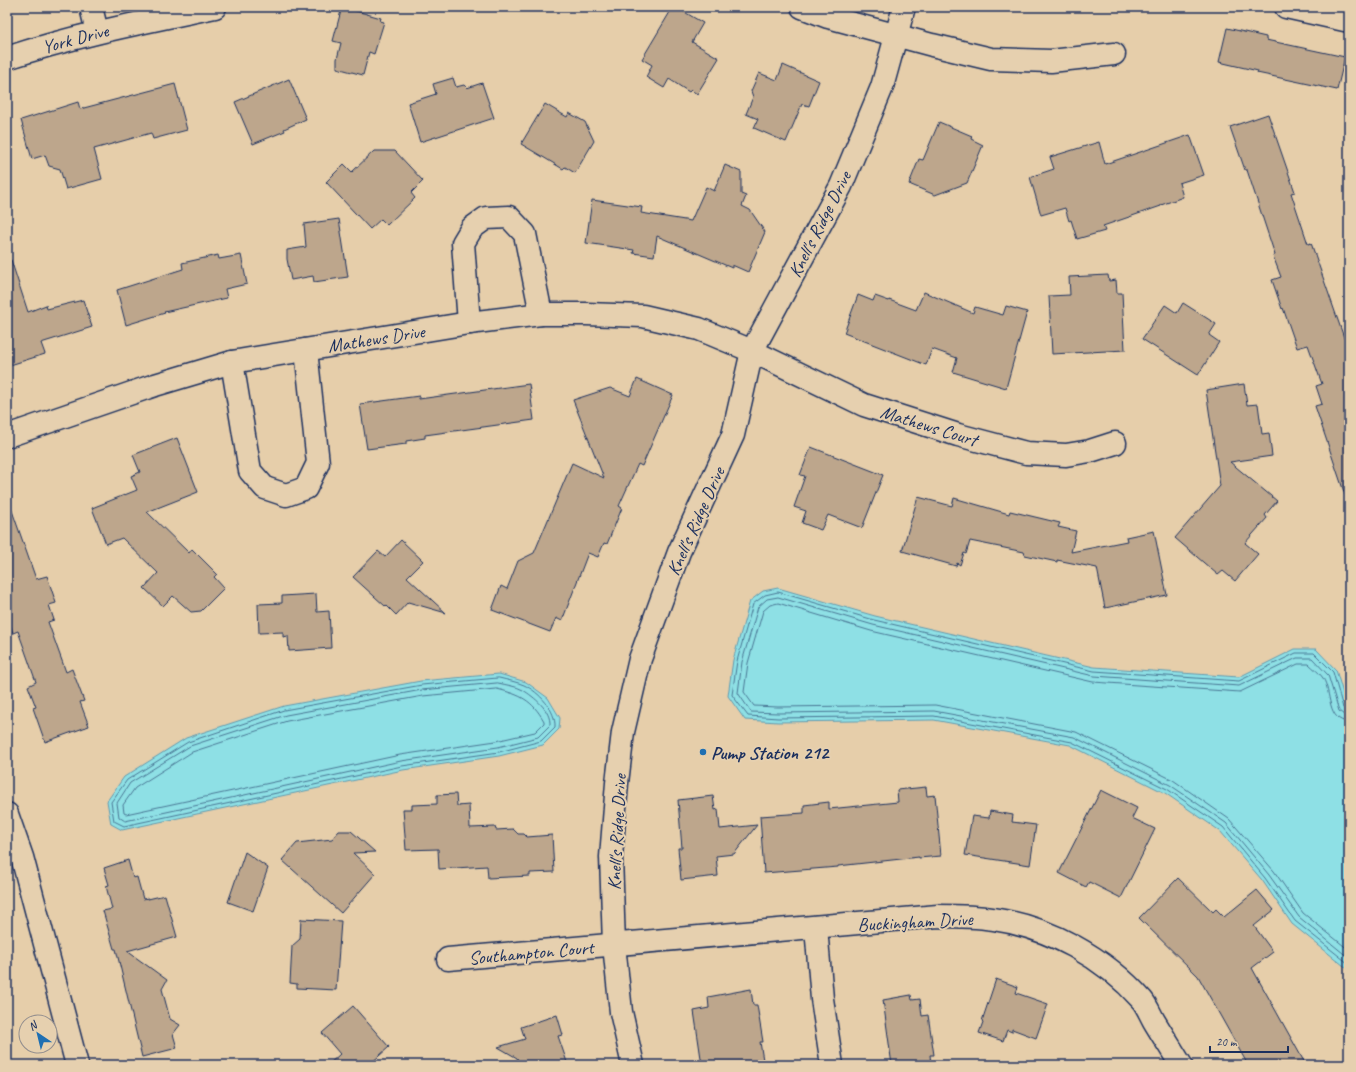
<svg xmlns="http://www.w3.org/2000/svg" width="1356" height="1072" font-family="Caveat,sans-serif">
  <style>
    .water { fill: #8ee0e5; stroke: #6099af }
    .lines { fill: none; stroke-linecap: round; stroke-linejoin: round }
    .shore { stroke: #497694; stroke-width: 1 }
    .building { fill: #bda68c; stroke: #1b2f5e }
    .street-casing { stroke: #1b2f5e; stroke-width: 25 }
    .street { stroke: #e6d0af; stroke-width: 22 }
    .poi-dot { fill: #1f6fb2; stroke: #e6d0af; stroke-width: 1.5 }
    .labels { text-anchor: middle; stroke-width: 4; stroke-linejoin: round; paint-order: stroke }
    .street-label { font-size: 19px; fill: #1b2f5e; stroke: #e6d0af }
    .poi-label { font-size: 19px; font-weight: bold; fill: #1b2f5e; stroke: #e6d0af; text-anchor: start }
  </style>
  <rect width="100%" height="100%" fill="#e6ceaa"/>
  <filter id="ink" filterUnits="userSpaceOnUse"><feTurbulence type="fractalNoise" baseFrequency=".025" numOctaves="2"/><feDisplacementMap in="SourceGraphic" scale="8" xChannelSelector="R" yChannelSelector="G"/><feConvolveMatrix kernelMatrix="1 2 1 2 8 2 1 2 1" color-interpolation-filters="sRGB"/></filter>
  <g filter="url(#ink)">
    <g class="water">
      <polygon points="778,588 875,616 1094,667 1239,677 1295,649 1316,649 1336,670 1349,713 1349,970 1292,924 1262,880 1220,831 1165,793 1070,745 934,720 778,722 745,720 728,696 733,660 750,601 763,591"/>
      <polygon points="499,674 526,682 548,698 560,718 559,729 543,745 499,756 403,770 122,830 111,824 107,801 124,777 186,738 284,706 421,681"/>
    </g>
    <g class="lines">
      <g class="shore">
        <path d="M499 678C507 680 517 682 524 685 539 692 556 710 555 727L541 741 499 752 402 766 124 826 114 821 111 802 127 780 188 742 284 710 422 685Z"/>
        <path d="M498 683C506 685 516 686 523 690 534 697 551 710 550 725L538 737 498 747 401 761 125 821 119 817 117 803 130 783 190 746 286 715 422 690Z"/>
        <path d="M497 689C521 695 532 700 544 721V723L535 732 496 741 400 755 149 809 126 814 124 813 123 805 135 788 192 752 287 721 423 696Z"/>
        <polyline points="1349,711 1346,710 1343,708 1333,672 1314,653 1296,653 1239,681 1094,671 874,620 778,592 765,595 753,604 737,661 732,695 748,716 778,718 934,716 1072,742 1167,789 1223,827 1265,878 1295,921 1349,964"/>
        <polyline points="1349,716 1344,715 1339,711 1328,675 1312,658 1297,658 1239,686 1094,676 873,625 778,597 767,599 758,607 742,662 738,693 751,712 778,713 934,711 1074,737 1170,785 1226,823 1269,875 1299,917 1349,958"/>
        <path d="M1349 722C1326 721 1332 692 1323 678 1320 673 1313 668 1309 664H1298L1240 692 1093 682 871 631 778 603 770 605 763 611 748 663 744 692 754 706 778 707 935 705 1076 732 1173 780 1229 819 1274 871 1303 913 1349 950"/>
      </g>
    </g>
    <g class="building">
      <polygon points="342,7 381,18 380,21 384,22 374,54 369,52 363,75 337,68 337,59 341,43 333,41"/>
      <polygon points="673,7 676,7 703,23 692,42 719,58 697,94 691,90 689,92 669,79 664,88 646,77 652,65 642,59"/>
      <polygon points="1227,28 1266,37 1266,40 1345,57 1337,90 1257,73 1258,71 1219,62"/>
      <polygon points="783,65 819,81 809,106 802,104 786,142 754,128 758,119 746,114 753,97 751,91 759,73 777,80"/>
      <polygon points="453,78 456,87 464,85 467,88 482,83 494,118 420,142 408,103 436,94 433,84"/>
      <polygon points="289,79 306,119 284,129 285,131 253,144 235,102"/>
      <polygon points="175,84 187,130 153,139 151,133 94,149 102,179 66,189 60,169 49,166 45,155 32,159 21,120 78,102 80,109"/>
      <polygon points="545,104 567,117 569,113 585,122 594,141 575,173 565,167 563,169 521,144"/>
      <polygon points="1268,114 1295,192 1291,193 1308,244 1311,243 1349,352 1349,494 1345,495 1315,406 1322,404 1316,386 1322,384 1308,345 1297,348 1283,308 1282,309 1272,280 1281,277 1273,256 1275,255 1247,170 1245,170 1230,127"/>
      <polygon points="939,122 972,136 971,139 983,145 967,183 935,195 909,184 919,159 923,160"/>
      <polygon points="1190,135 1204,175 1179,183 1183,197 1161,205 1161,206 1103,226 1105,231 1077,239 1071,220 1069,221 1065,208 1041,215 1030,177 1054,169 1050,157 1099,142 1105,164"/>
      <polygon points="374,151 395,151 423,181 411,193 415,198 387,225 381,219 370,229 326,182 344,164 352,172"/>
      <polygon points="725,165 741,172 741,194 746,196 742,206 750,210 765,232 748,272 732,265 732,268 657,236 654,256 633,253 634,250 586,243 592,200 642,207 641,213 691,221 706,187 714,191"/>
      <polygon points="339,219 348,277 314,282 313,276 291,280 287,259 287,250 306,247 304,224"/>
      <polygon points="218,255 219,259 241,255 247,284 225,289 227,298 164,312 165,313 126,325 117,290 183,269 182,263"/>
      <polygon points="7,260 11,260 28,312 46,305 47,309 83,300 92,327 41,343 45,354 7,366"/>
      <polygon points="1108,275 1109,281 1116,280 1117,293 1122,293 1125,350 1052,354 1049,296 1070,295 1069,277"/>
      <polygon points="924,292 973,313 975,307 1003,315 1006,306 1027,312 1006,388 953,372 957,358 932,349 926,365 844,333 858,295 873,301 875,296 889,301 889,300 916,310"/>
      <polygon points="1183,303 1216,324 1209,335 1219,342 1198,375 1142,339 1165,305 1177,313"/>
      <polygon points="637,379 673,395 642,466 638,464 619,506 622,508 607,544 604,543 598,557 588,553 562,621 556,618 550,632 492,610 501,586 507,589 518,561 534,553 572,463 604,478 573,400 610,388 630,396"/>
      <polygon points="529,384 534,420 425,435 425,438 406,441 406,444 367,449 360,404 419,396 419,399"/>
      <polygon points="1244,384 1247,405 1258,404 1262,434 1269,433 1272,456 1230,462 1277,501 1265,515 1267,518 1245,543 1258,554 1235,581 1223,571 1218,575 1175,538 1220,486 1206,390"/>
      <polygon points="177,438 198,492 147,512 189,553 192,549 217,574 214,577 224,588 201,611 191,612 173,596 163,606 144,588 158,573 122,538 106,544 92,508 137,490 131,476 140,472 133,455"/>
      <polygon points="811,447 883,475 862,528 828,515 821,530 802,523 806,511 794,507 805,476 800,475"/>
      <polygon points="918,497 952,506 954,498 1009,514 1010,511 1060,523 1058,527 1076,531 1071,552 1127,541 1126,537 1154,531 1167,595 1105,608 1097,568 1057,560 1057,562 1025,555 1024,552 970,541 966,554 964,553 960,565 957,563 956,566 902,551"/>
      <polygon points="10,505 36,579 47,576 56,603 49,605 54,620 48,622 66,672 72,669 84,701 80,702 89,726 45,742 33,708 36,707 28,686 36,682 18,631 13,633 7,615 7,506"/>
      <polygon points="401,540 423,561 407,577 446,613 408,602 396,615 386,605 385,606 353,577 378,551 385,557"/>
      <polygon points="316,594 317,612 329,611 331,648 289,651 288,636 283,637 283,632 259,633 258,604 282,603 282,596"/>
      <polygon points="926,787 927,796 935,795 941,856 919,858 919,857 838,866 838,867 764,873 760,816 804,813 804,805 829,802 829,809 898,802 897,790"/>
      <polygon points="1101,790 1137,808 1132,818 1155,829 1121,898 1089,882 1086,887 1059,873"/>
      <polygon points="456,794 457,806 469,805 470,828 495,827 496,830 513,829 518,834 524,834 527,837 552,835 554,872 530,873 530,876 488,878 487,866 439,869 438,849 406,850 403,809 412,809 412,805 437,804 437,795"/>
      <polygon points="713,796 715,810 718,809 720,829 757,825 734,854 716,856 718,876 681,880 678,848 682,848 678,800"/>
      <polygon points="990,811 1013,815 1012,822 1036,825 1030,865 965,855 972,816 989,818"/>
      <polygon points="339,831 351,831 375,852 353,853 375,874 341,913 282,860 297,843 332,839"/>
      <polygon points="245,852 268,868 253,911 228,902"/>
      <polygon points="128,860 133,878 137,877 143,899 148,898 148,899 165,895 177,937 127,951 167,980 162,989 170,1019 180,1025 173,1034 177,1048 142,1057 116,949 114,949 103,911 112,909 106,886 109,885 104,868"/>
      <polygon points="1178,878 1213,912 1216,909 1224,917 1257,890 1274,910 1254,926 1273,952 1252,968 1306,1065 1248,1065 1198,976 1139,918"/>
      <polygon points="301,919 341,921 336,990 297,988 297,984 290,983 292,946 300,939"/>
      <polygon points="996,979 1018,987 1016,993 1048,1004 1036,1038 1012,1029 1012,1032 1007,1030 1003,1041 979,1033 983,1022 982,1021"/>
      <polygon points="751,989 753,1005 757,1005 763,1042 760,1042 763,1060 733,1065 702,1065 694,1011 709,1008 708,997"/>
      <polygon points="911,995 912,1000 920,999 922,1016 928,1015 934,1055 930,1055 931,1065 892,1065 883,1000"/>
      <polygon points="353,1006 389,1047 369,1065 328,1065 340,1054 322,1033"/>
      <polygon points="557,1015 563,1035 558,1036 568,1065 520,1065 517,1058 498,1047 525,1039 521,1027"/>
    </g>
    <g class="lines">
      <defs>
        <g id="street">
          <polyline points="91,7 97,32"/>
          <polyline points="802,7 828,17 932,45 991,59 1051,61 1114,54"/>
          <polyline points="1286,7 1349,21"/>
          <path d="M7 58C76 35 144 22 215 7"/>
          <polyline points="469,323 463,243 472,228 486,218 509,217 525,234 541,314"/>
          <polyline points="232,362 250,471 265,488 286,495 306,488 318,463 306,350"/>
          <polyline points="7,436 155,385 232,362 469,323 541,314 586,314 643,316 699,329 752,351 864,405 958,435 1026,453 1066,455 1090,451 1115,443"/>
          <polyline points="7,814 22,857 77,1065"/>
          <polyline points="816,927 822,999 832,1065"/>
          <path d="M448 959 938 916C956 916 974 916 993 919 1049 927 1104 957 1142 1000 1147 1006 1150 1014 1154 1021 1163 1036 1172 1050 1181 1065"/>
          <polyline points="633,1065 621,1012 614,945 611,857 617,783 623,732 640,659 679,552 733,435 752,351 841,186 882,87 904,7"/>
        </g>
      </defs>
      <use href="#street" class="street-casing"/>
      <use href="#street" class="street"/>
    </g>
  </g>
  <circle class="poi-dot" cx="703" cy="752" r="4"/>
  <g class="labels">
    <g class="street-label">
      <text transform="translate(75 38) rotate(-15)" y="7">York Drive</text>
      <text transform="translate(819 224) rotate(-63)" y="7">Knell's Ridge Drive</text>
      <text transform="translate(376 338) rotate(-9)" y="7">Mathews Drive</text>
      <text transform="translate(929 425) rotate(17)" y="7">Mathews Court</text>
      <text transform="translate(695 521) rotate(-66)" y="7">Knell's Ridge Drive</text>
      <text transform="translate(616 832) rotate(-87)" y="7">Knell's Ridge Drive</text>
      <text transform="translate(915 921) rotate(-3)" y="7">Buckingham Drive</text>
      <text transform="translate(531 952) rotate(-5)" y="7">Southampton Court</text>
    </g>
    <g class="poi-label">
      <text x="711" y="759">Pump Station 212</text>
    </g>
  </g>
  <rect width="1356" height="1072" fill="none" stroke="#e6d0af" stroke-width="24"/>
  <rect x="12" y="12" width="1332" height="1048" fill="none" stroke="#1b2f5e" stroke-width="1.5" filter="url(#ink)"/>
  <g transform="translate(38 1034) rotate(325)"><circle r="19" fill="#e6d0af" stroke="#95908f"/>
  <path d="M0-3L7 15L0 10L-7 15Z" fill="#1f6fb2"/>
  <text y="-6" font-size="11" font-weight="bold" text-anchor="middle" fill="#1b2f5e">N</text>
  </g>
  <path d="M1210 1046v6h78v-6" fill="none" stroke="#1b2f5e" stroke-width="2"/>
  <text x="1216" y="1046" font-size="12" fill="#1b2f5e" stroke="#e6d0af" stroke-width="3" paint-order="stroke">20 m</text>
</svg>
